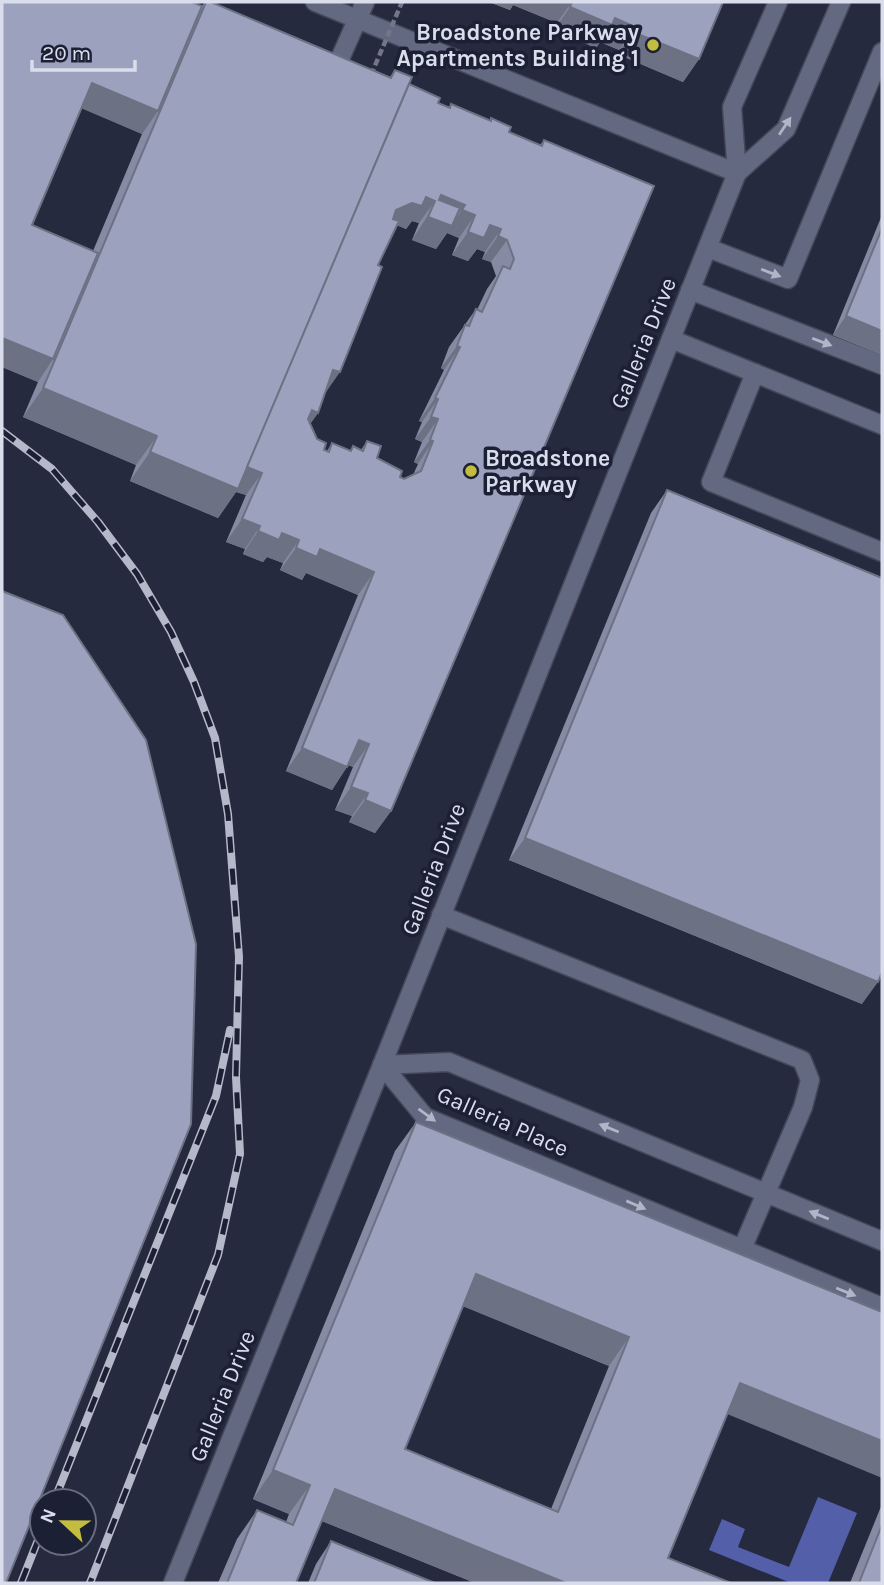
<svg xmlns="http://www.w3.org/2000/svg" width="884" height="1585" font-family="Karla,sans-serif">
  <style>
    .water { fill: #535fa8 }
    .lines { fill: none; stroke-linecap: round; stroke-linejoin: round }
    .minor-casing { stroke: #444759; stroke-width: 21 }
    .minor { stroke: #636981; stroke-width: 18 }
    .rail-casing { stroke: #b4b8c8; stroke-width: 8 }
    .rail { stroke: #1c2035; stroke-width: 5; stroke-dasharray: 16; stroke-linecap: butt }
    .path-bridge { stroke: #727688; stroke-width: 4.5; stroke-dasharray: 7 3.5; stroke-linecap: butt }
    .wall { fill: #868ba3; fill-rule: evenodd }
    .shaded-wall { fill: #6d7184 }
    .building { fill: #9ca2bd; stroke: #6d7184; stroke-width: 2; fill-rule: evenodd }
    .oneway { fill: #b0b5c7 }
    .poi-dot { fill: #c3bd3f; stroke: #1c2035; stroke-width: 2.5 }
    .labels { text-anchor: middle; stroke-width: 7; stroke-linejoin: round; paint-order: stroke }
    .poi-label { font-size: 23px; font-weight: bold; fill: #dadeec; stroke: #1c2035; text-anchor: end }
    .street-label { font-size: 23px; fill: #dadeec; stroke: #1c2035 }
  </style>
  <rect width="100%" height="100%" fill="#262a3f"/>
  <polygon class="water" points="818,1497 857,1513 828,1583 791,1583 709,1550 722,1519 745,1529 738,1547 789,1567"/>
  <g class="lines">
    <defs>
      <g id="minor">
        <polyline points="315,2 737,173"/>
        <polyline points="331,79 365,2"/>
        <polyline points="737,173 786,129 841,2"/>
        <polyline points="708,248 788,279 882,52"/>
        <polyline points="690,290 882,365"/>
        <polyline points="671,339 882,425"/>
        <polyline points="755,373 711,482 882,552"/>
        <polyline points="441,915 802,1060 810,1080 803,1107 742,1249"/>
        <polyline points="382,1065 425,1117 882,1307"/>
        <polyline points="382,1065 449,1062 882,1241"/>
        <polyline points="173,1583 382,1065 737,173 732,107 778,2"/>
      </g>
    </defs>
    <use href="#minor" class="minor-casing"/>
    <use href="#minor" class="minor"/>
    <defs>
      <g id="rail">
        <polyline points="2,431 52,469 98,522 137,574 171,632 194,682 215,738 228,814 239,957 236,1077 240,1154 218,1255 90,1583"/>
        <polyline points="54,1501 216,1096 230,1030"/>
        <polyline points="21,1583 42,1530"/>
      </g>
    </defs>
    <use href="#rail" class="rail-casing"/>
    <use href="#rail" class="rail"/>
    <polyline class="path-bridge" points="371,75 402,2"/>
  </g>
  <g class="wall">
    <path d="M2 2 202 6 205 2 390 77 395 70 409 84 438 103 449 107 451 104 509 132 540 145 544 140 391 811 375 833 349 822 352 816 335 810 353 767 348 765 332 790 286 771 358 595 306 573 302 580 280 570 283 563 267 557 263 562 243 554 245 549 226 542 246 495 236 492 218 518 130 481 136 465 23 417 38 382 2 367ZM82 108 142 134 93 251 32 225ZM412 221 419 223 412 240 436 249 447 233 459 238 452 255 468 261 477 249 485 252 482 259 491 262 496 276 487 289 477 310 476 309 449 347 441 368 444 370 419 421 422 422 415 439 422 442 414 462 418 464 413 475 404 479 400 477 377 458 367 441 361 450 353 446 350 451 332 443 327 451 324 450 317 439 310 424 318 413 324 395 378 265 397 225 406 229Z"/>
    <polygon points="489,2 723,2 699,59 683,82 617,54 619,50 600,42 596,48 554,30 557,23 513,5 510,10"/>
    <polygon points="882,215 882,355 833,335"/>
    <polygon points="667,490 862,1004 509,860 651,513"/>
    <path d="M416 1122 727 1414 475 1583 322 1521 296 1583H218L237 1539 257 1510 286 1522 289 1514 253 1499 395 1151ZM463 1306 609 1366 551 1509 405 1449Z"/>
    <polygon points="882,1504 882,1583 850,1583"/>
    <polygon points="331,1541 435,1583 308,1583 316,1564"/>
  </g>
  <g class="shaded-wall">
    <polygon points="489,2 572,2 557,23 513,5 510,10"/>
    <polygon points="570,7 615,18 635,27 619,50 600,42 596,48 554,30"/>
    <polygon points="633,32 699,59 683,82 617,54"/>
    <polygon points="92,83 158,111 142,134 76,106"/>
    <polygon points="441,195 465,205 450,226 451,226 462,210 475,215 459,238 447,233 436,249 412,240"/>
    <polygon points="426,197 435,201 419,223 412,221 406,229 396,225 381,232 396,210"/>
    <polygon points="490,225 501,229 485,252 477,249 468,261 452,255 468,232"/>
    <polygon points="498,236 507,240 491,262 482,259"/>
    <polygon points="846,316 882,331 882,355 833,335"/>
    <polygon points="2,338 53,359 38,382 2,367"/>
    <polygon points="457,346 460,347 444,370 441,368"/>
    <polygon points="333,370 340,372 324,395"/>
    <polygon points="43,388 157,436 136,465 23,417"/>
    <polygon points="435,398 438,399 422,422 419,421"/>
    <polygon points="312,410 318,413 302,435 296,433"/>
    <polygon points="431,417 438,419 422,442 415,439"/>
    <polygon points="430,440 433,441 418,464 414,462"/>
    <polygon points="150,452 246,466 262,473 246,495 236,492 218,518 130,481"/>
    <polygon points="242,519 260,526 245,549 226,542"/>
    <polygon points="258,531 282,533 299,540 283,563 267,557 263,562 243,554"/>
    <polygon points="296,548 320,549 374,572 358,595 306,573 302,580 280,570"/>
    <polygon points="359,740 369,744 353,767 343,763"/>
    <polygon points="302,748 347,767 332,790 286,771"/>
    <polygon points="351,787 368,793 352,816 335,810"/>
    <polygon points="365,800 391,811 375,833 349,822"/>
    <polygon points="525,838 878,982 862,1004 509,860"/>
    <polygon points="476,1274 629,1337 609,1366 455,1303"/>
    <polygon points="740,1383 882,1441 882,1478 720,1411"/>
    <polygon points="273,1470 310,1485 289,1514 253,1499"/>
    <polygon points="335,1489 566,1583 475,1583 314,1518"/>
  </g>
  <g class="building">
    <polygon points="2,2 192,2 202,6 158,111 92,83 32,225 98,253 53,359 2,338"/>
    <polygon points="206,2 211,2 391,78 395,70 412,77 238,489 150,452 157,436 43,388"/>
    <polygon points="572,2 723,2 699,59 633,32 635,27 615,18 612,25 570,7"/>
    <path d="M409 84 440 98 438 103 450 108 451 104 491 121V118L511 127 509 132 542 146 544 140 654 186 391 811 365 800 368 793 351 787 369 744 359 740 347 767 302 748 374 572 320 549 317 557 296 548 299 540 282 533 279 540 258 531 260 526 242 519 262 473 247 467ZM441 195 465 205 462 210 475 215 468 232 484 238 490 225 501 229 498 236 507 240 514 259 510 269 503 266 482 312 476 309 469 326 465 325 457 346 460 347 435 398 438 399 431 417 438 419 430 440 433 441 421 471 404 479 400 477 402 471 377 458 381 446 367 441 363 451 353 446 351 451 332 443 329 452 324 450 326 443 317 439 308 419 312 410 318 413 333 370 340 372 382 267 378 265 399 221 393 219 396 210 412 203 422 206 426 197 435 201 428 217 452 226 460 208 439 200Z"/>
    <polygon points="882,228 882,331 846,316"/>
    <polygon points="667,490 882,578 882,972 878,982 525,838"/>
    <polygon points="2,591 63,615 146,740 196,944 191,1124 6,1583 2,1583"/>
    <path d="M416 1122 882 1312V1441L740 1383 668 1558 731 1583H566L335 1489 296 1583H227L257 1510 293 1525 310 1485 273 1470ZM476 1274 629 1337 558 1512 405 1449Z"/>
    <polygon points="882,1525 882,1583 859,1583"/>
    <polygon points="331,1541 435,1583 314,1583"/>
  </g>
  <defs><path id="oneway-solid" d="M-6-.8H1V-3.2L6.5 0L1 3.2V.8H-6Z" transform="scale(1.75)"/></defs>
  <g class="oneway">
    <use href="#oneway-solid" transform="translate(785 126) rotate(-56)"/>
    <use href="#oneway-solid" transform="translate(771 273) rotate(21)"/>
    <use href="#oneway-solid" transform="translate(822 342) rotate(21)"/>
    <use href="#oneway-solid" transform="translate(427 1115) rotate(36)"/>
    <use href="#oneway-solid" transform="translate(609 1128) rotate(-158)"/>
    <use href="#oneway-solid" transform="translate(636 1205) rotate(23)"/>
    <use href="#oneway-solid" transform="translate(819 1215) rotate(-158)"/>
    <use href="#oneway-solid" transform="translate(846 1292) rotate(22)"/>
  </g>
  <g class="poi-dot">
    <circle cx="653" cy="45" r="7"/>
    <circle cx="471" cy="471" r="7"/>
  </g>
  <g class="labels">
    <g class="poi-label">
      <text x="639" y="40">Broadstone Parkway<tspan x="639" dy="26">Apartments Building 1</tspan></text>
      <text x="485" y="466" text-anchor="start">Broadstone<tspan x="485" dy="26">Parkway</tspan></text>
    </g>
    <g class="street-label">
      <text transform="translate(643 343) rotate(-68)" y="8">Galleria Drive</text>
      <text transform="translate(433 869) rotate(-69)" y="8">Galleria Drive</text>
      <text transform="translate(503 1121) rotate(24)" y="8">Galleria Place</text>
      <text transform="translate(222 1396) rotate(-68)" y="8">Galleria Drive</text>
    </g>
  </g>
  <rect width="884" height="1585" fill="none" stroke="#dadeec" stroke-width="7"/>
  <g transform="translate(63 1522) rotate(292)"><circle r="33" fill="#1c2035" stroke="#686c7e" stroke-width="2"/>
  <path d="M0-5L12 26L0 18L-12 26Z" fill="#c3bd3f"/>
  <text y="-10" font-size="19" font-weight="bold" text-anchor="middle" fill="#dadeec">N</text>
  </g>
  <path d="M32 60v10h103v-10" fill="none" stroke="#dadeec" stroke-width="3.5"/>
  <text x="42" y="60" font-size="21" fill="#dadeec" stroke="#1c2035" stroke-width="5" paint-order="stroke">20 m</text>
</svg>
